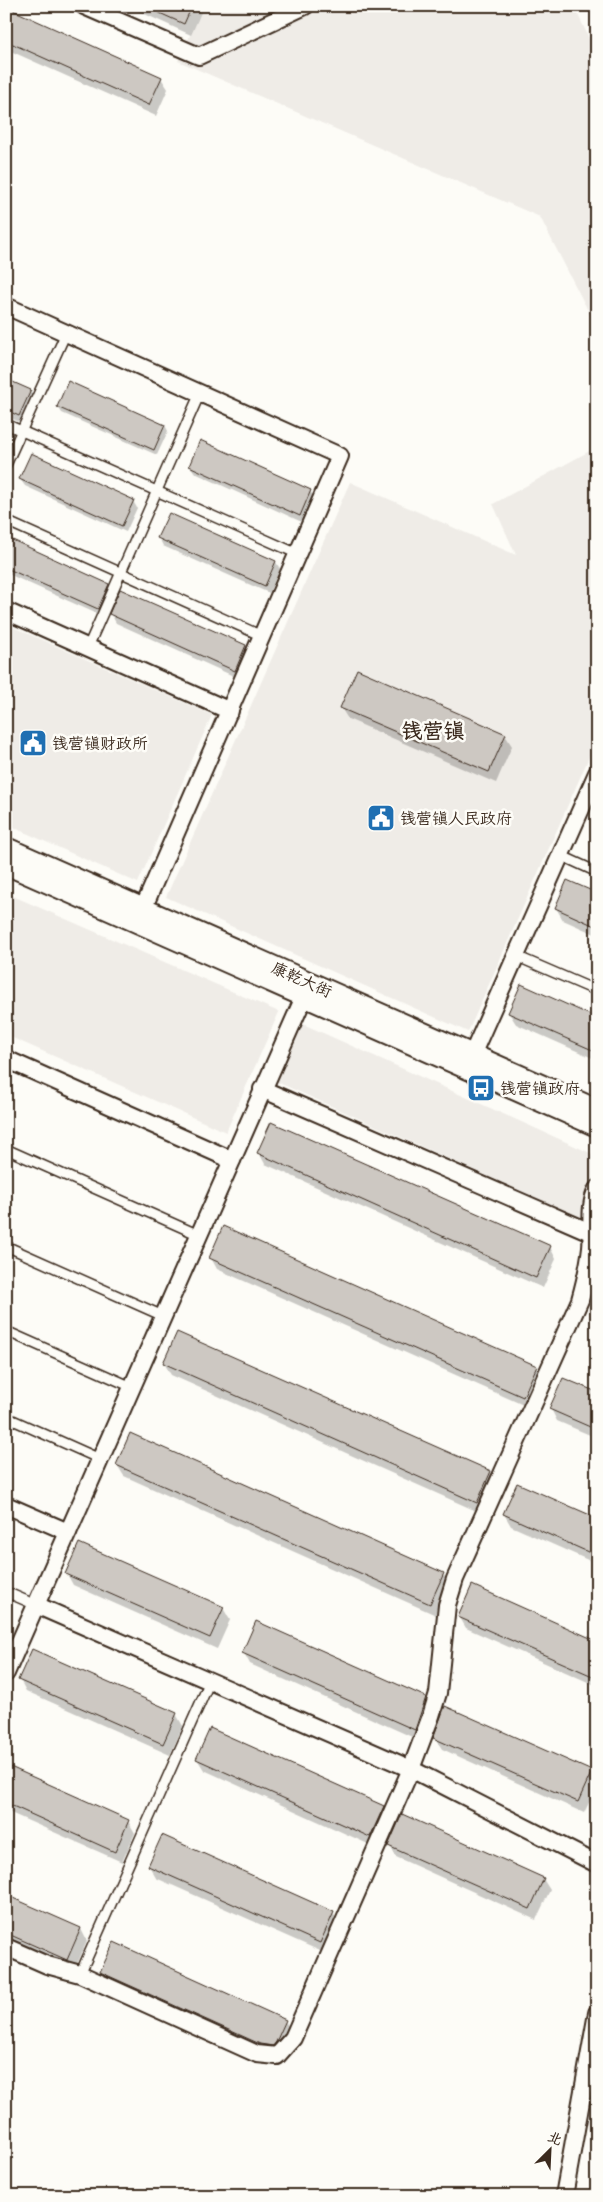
<svg xmlns="http://www.w3.org/2000/svg" width="603" height="2202" font-family="Sriracha,'LXGW WenKai TC',sans-serif">
  <style>
    .built { fill: #efece7 }
    .shadow { fill: #0003 }
    .building { fill: #cdc8c2; stroke: #3b2a1e }
    .lines { fill: none; stroke-linecap: round; stroke-linejoin: round }
    .service-casing { stroke: #3b2a1e; stroke-width: 12 }
    .minor-casing { stroke: #3b2a1e; stroke-width: 20 }
    .tertiary-casing { stroke: #3b2a1e; stroke-width: 24 }
    .service { stroke: #fdfcf7; stroke-width: 9 }
    .minor { stroke: #fdfcf7; stroke-width: 16 }
    .tertiary { stroke: #fdfcf7; stroke-width: 20 }
    .labels { text-anchor: middle; stroke-width: 5; stroke-linejoin: round; paint-order: stroke }
    .poi-label { font-size: 16px; fill: #3b2a1e; stroke: #fdfcf7; text-anchor: start }
    .street-label { font-size: 16px; fill: #3b2a1e; stroke: #fdfcf7 }
    .district-label { font-size: 21px; font-weight: bold; fill: #3b2a1e; stroke: #fdfcf7 }
  </style>
  <rect width="100%" height="100%" fill="#fdfcf7"/>
  <filter id="ink" filterUnits="userSpaceOnUse"><feTurbulence type="fractalNoise" baseFrequency=".02" numOctaves="2"/><feDisplacementMap in="SourceGraphic" scale="10" xChannelSelector="R" yChannelSelector="G"/><feConvolveMatrix kernelMatrix="1 2 1 2 8 2 1 2 1" color-interpolation-filters="sRGB"/></filter>
  <g filter="url(#ink)">
    <g class="built">
      <polygon points="204,6 574,6 597,55 597,328 540,217 178,61"/>
      <polygon points="597,447 597,739 468,1032 166,897 350,482 516,555 493,504"/>
      <polygon points="6,624 212,715 138,883 6,824"/>
      <polygon points="6,893 279,1012 226,1132 6,1035"/>
      <polygon points="303,1024 597,1156 597,1225 277,1082"/>
    </g>
    <g class="shadow">
      <polygon points="127,6 202,6 203,8 191,35"/>
      <polygon points="6,14 161,78 168,89 156,116 6,49"/>
      <polygon points="6,380 30,390 35,399 24,424 6,416"/>
      <polygon points="58,407 165,425 168,431 157,455 62,413"/>
      <polygon points="190,466 310,491 315,499 304,523 195,473"/>
      <polygon points="20,479 133,501 137,508 126,532 25,486"/>
      <polygon points="159,538 276,562 280,569 269,593 163,546"/>
      <polygon points="6,539 108,585 113,592 102,616 6,573"/>
      <polygon points="111,614 245,646 250,655 240,679 116,623"/>
      <polygon points="341,708 505,735 512,746 496,783 348,719"/>
      <polygon points="597,894 597,935 563,920 556,908"/>
      <polygon points="509,1013 597,1020 597,1060 516,1024"/>
      <polygon points="259,1153 550,1247 556,1259 543,1288 265,1164"/>
      <polygon points="211,1258 536,1367 543,1379 530,1408 217,1269"/>
      <polygon points="164,1363 490,1472 497,1484 483,1514 171,1375"/>
      <polygon points="597,1394 597,1438 557,1421 551,1409"/>
      <polygon points="117,1465 443,1574 450,1585 436,1615 124,1476"/>
      <polygon points="504,1514 597,1520 597,1564 511,1526"/>
      <polygon points="67,1574 223,1608 230,1620 217,1649 73,1585"/>
      <polygon points="459,1616 597,1642 597,1686 466,1628"/>
      <polygon points="244,1653 425,1698 432,1710 421,1741 250,1664"/>
      <polygon points="20,1680 176,1714 183,1726 170,1755 26,1691"/>
      <polygon points="435,1738 591,1772 597,1786 584,1813 442,1749"/>
      <polygon points="197,1759 383,1807 390,1819 377,1848 204,1770"/>
      <polygon points="6,1767 128,1821 135,1833 122,1862 6,1811"/>
      <polygon points="390,1846 543,1879 550,1890 536,1920 396,1857"/>
      <polygon points="149,1866 333,1913 340,1925 327,1954 156,1878"/>
      <polygon points="6,1896 81,1929 87,1941 74,1971 6,1941"/>
      <polygon points="102,1972 285,2021 292,2032 279,2057 109,1984"/>
    </g>
    <g class="building">
      <polygon points="144,6 192,6 184,24"/>
      <polygon points="6,7 162,77 149,105 6,41"/>
      <polygon points="6,379 31,390 19,416 6,410"/>
      <polygon points="68,381 165,425 154,450 57,407"/>
      <polygon points="200,440 311,490 300,516 189,466"/>
      <polygon points="31,453 134,500 122,526 19,479"/>
      <polygon points="169,513 276,561 265,586 157,538"/>
      <polygon points="6,537 109,584 98,609 6,568"/>
      <polygon points="120,589 246,645 235,671 109,614"/>
      <polygon points="357,669 506,734 489,772 340,708"/>
      <polygon points="567,880 597,893 597,927 555,908"/>
      <polygon points="521,984 597,1018 597,1052 508,1013"/>
      <polygon points="271,1122 551,1246 536,1278 257,1153"/>
      <polygon points="223,1226 537,1366 523,1397 209,1258"/>
      <polygon points="177,1332 491,1471 477,1503 163,1363"/>
      <polygon points="563,1378 597,1392 597,1430 549,1409"/>
      <polygon points="130,1433 444,1573 430,1604 116,1465"/>
      <polygon points="517,1483 597,1518 597,1556 503,1514"/>
      <polygon points="79,1543 224,1607 210,1638 65,1574"/>
      <polygon points="472,1585 597,1641 597,1678 458,1617"/>
      <polygon points="256,1621 426,1697 415,1730 242,1653"/>
      <polygon points="32,1649 177,1713 163,1744 18,1680"/>
      <polygon points="445,1706 592,1771 578,1802 433,1738"/>
      <polygon points="210,1728 382,1805 384,1806 370,1837 196,1759"/>
      <polygon points="6,1765 129,1820 115,1852 6,1803"/>
      <polygon points="402,1814 544,1878 530,1909 388,1846"/>
      <polygon points="162,1835 334,1912 320,1943 148,1866"/>
      <polygon points="6,1895 81,1928 67,1960 6,1933"/>
      <polygon points="114,1942 286,2020 276,2042 273,2046 260,2044 100,1972"/>
    </g>
    <g class="lines">
      <defs>
        <g id="service">
          <polyline points="6,424 298,554"/>
          <polyline points="6,465 66,333"/>
          <polyline points="6,521 262,636"/>
          <polyline points="88,647 200,393"/>
          <polyline points="560,855 597,872"/>
          <polyline points="516,956 597,991"/>
          <polyline points="6,1149 199,1235"/>
          <polyline points="6,1246 163,1316"/>
          <polyline points="6,1331 132,1387"/>
          <polyline points="6,1417 100,1459"/>
          <polyline points="6,1592 36,1605"/>
          <polyline points="80,1974 210,1681"/>
        </g>
        <g id="minor">
          <polyline points="84,6 199,56 305,6"/>
          <polyline points="6,306 340,456 139,918"/>
          <polyline points="6,611 230,711"/>
          <polyline points="472,1055 597,773"/>
          <polyline points="6,1059 232,1160"/>
          <polyline points="262,1089 597,1235"/>
          <polyline points="6,1505 68,1532"/>
          <polyline points="36,1605 411,1769 597,1864"/>
          <polyline points="6,1673 304,997"/>
          <path d="M6 1947 47 1965 80 1974 257 2054 277 2056 293 2038 411 1769 431 1716 438 1693 447 1605 455 1579 580 1300C585 1282 589 1265 591 1247 593 1226 588 1207 597 1189"/>
          <polyline points="564,2196 597,2013"/>
        </g>
        <g id="tertiary">
          <polyline points="6,848 597,1110"/>
          <polyline points="6,864 597,1126"/>
        </g>
      </defs>
      <use href="#service" class="service-casing"/>
      <use href="#minor" class="minor-casing"/>
      <use href="#tertiary" class="tertiary-casing"/>
      <use href="#service" class="service"/>
      <use href="#minor" class="minor"/>
      <use href="#tertiary" class="tertiary"/>
    </g>
  </g>
  <defs>
    <symbol id="civic-square" viewBox="-11 -11 22 22"><rect x="-9" y="-9" width="18" height="18" rx="4" fill="#1f6fb2" stroke="#fdfcf7"/><path d="M-.6-6.5H3V-4.5H.6V-3L4-1V1h2V6H-6V1h2V-1L-.6-3ZM-1.2 2.5V6h2.4V2.5Z" fill="#fff"/></symbol>
    <symbol id="bus-square" viewBox="-11 -11 22 22"><rect x="-9" y="-9" width="18" height="18" rx="4" fill="#1f6fb2" stroke="#fdfcf7"/><path d="M-5-6H5V4H4V6H2V4H-2V6H-4V4H-5ZM-3.5-4V0h7V-4ZM-3.5 1.2v1.5H-2V1.2ZM2 1.2v1.5H3.5V1.2Z" fill="#fff"/></symbol>
  </defs>
  <g fill-rule="evenodd">
    <use href="#civic-square" x="17" y="727" width="32" height="32"/>
    <use href="#civic-square" x="365" y="802" width="32" height="32"/>
    <use href="#bus-square" x="465" y="1072" width="32" height="32"/>
  </g>
  <g class="labels">
    <g class="poi-label">
      <text x="52" y="749">钱营镇财政所</text>
      <text x="400" y="824">钱营镇人民政府</text>
      <text x="500" y="1094">钱营镇政府</text>
    </g>
    <g class="street-label">
      <text transform="translate(302 979) rotate(24)" y="6">康乾大街</text>
    </g>
    <g class="district-label">
      <text x="433" y="738">钱营镇</text>
    </g>
  </g>
  <rect width="603" height="2202" fill="none" stroke="#fdfcf7" stroke-width="25"/>
  <rect x="12" y="12" width="578" height="2177" fill="none" stroke="#3b2a1e" stroke-width="2" filter="url(#ink)"/>
  <g transform="translate(550 2150) rotate(24)" stroke="#fdfcf7" stroke-width="4" paint-order="stroke">
  <path d="M0-4L9 19L0 12L-9 19Z" fill="#3b2a1e"/>
  <text y="-8" font-size="14" font-weight="bold" text-anchor="middle" fill="#3b2a1e">北</text>
  </g>
</svg>
